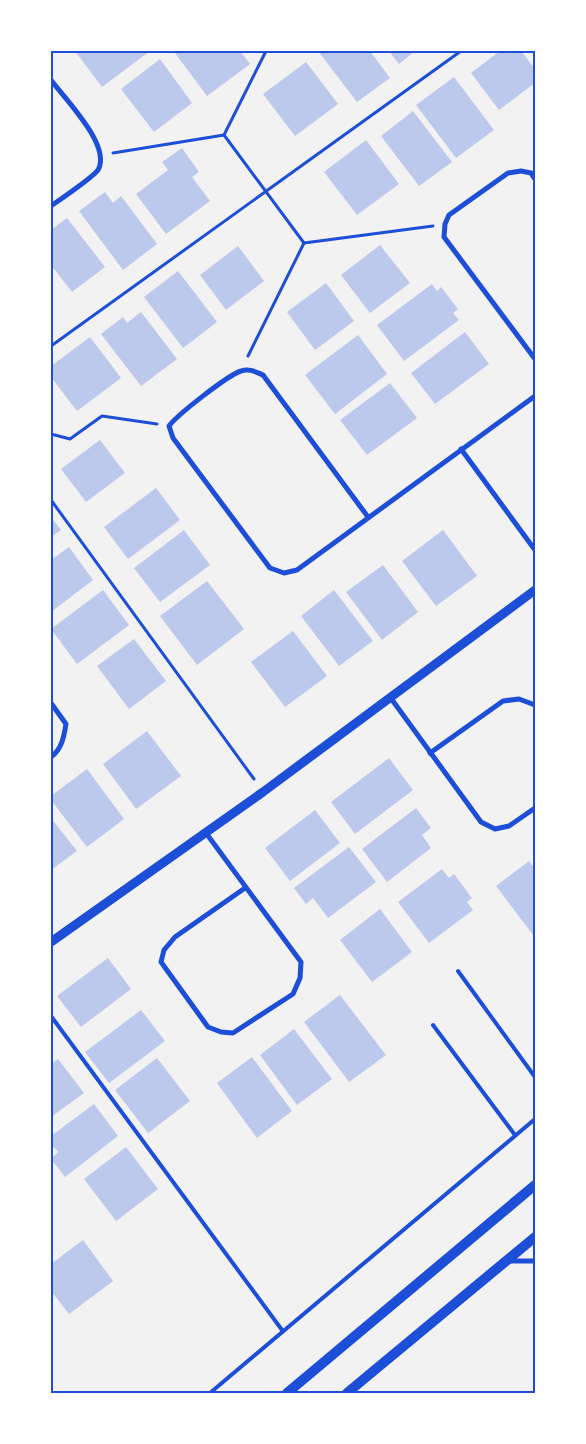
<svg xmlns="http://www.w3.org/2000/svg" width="586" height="1444" font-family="Karla,sans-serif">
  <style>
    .building { fill: #bdc9ec }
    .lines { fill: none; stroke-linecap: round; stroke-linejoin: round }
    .path { stroke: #1d4ed8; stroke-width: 3 }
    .service { stroke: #1d4ed8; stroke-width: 4 }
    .minor { stroke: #1d4ed8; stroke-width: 5 }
    .tertiary { stroke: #1d4ed8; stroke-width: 9 }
    .secondary { stroke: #1d4ed8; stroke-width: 10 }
    .neatline { fill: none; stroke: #1d4ed8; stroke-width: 2 }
  </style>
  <rect width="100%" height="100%" fill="#f2f2f2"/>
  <g class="building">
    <polygon points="75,51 150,51 102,87"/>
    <polygon points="178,51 240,51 250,64 207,96 175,53"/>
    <polygon points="318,51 370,51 390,78 357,102"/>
    <polygon points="389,51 415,51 399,64"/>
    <polygon points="500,51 521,51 535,69 535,83 499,110 471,73"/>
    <polygon points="160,59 192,103 154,132 121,89"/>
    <polygon points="306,62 338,104 295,136 263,94"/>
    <polygon points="454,77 494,130 456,158 416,105"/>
    <polygon points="413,111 452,162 419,186 381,136"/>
    <polygon points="366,140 399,184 357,215 324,172"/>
    <polygon points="182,148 199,172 192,177 210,201 166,234 136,194 168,170 162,162"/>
    <polygon points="105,192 113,203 121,196 157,244 123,270 79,211"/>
    <polygon points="67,218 105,267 72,292 51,265 51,230"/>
    <polygon points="380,245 410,283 370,313 341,275"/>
    <polygon points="238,246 264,281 226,310 200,275"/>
    <polygon points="178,271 217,322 183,348 144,297"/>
    <polygon points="326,283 354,321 315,350 287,312"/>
    <polygon points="432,284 437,291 441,287 458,309 453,313 459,320 404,361 377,325"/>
    <polygon points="141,312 177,359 141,386 101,334 123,317 127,323"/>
    <polygon points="465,332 489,364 435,404 411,373"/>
    <polygon points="358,335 387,374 335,414 305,375"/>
    <polygon points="90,337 121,378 77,411 51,377 51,366"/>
    <polygon points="390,383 417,418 367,455 340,420"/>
    <polygon points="100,440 125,473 86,502 61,469"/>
    <polygon points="156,488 180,520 128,559 104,527"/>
    <polygon points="51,517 61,530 51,537"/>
    <polygon points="184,530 210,565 160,602 134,568"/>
    <polygon points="443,530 477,576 436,606 402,561"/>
    <polygon points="69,547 93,580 51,612 51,560"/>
    <polygon points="383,565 418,612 382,640 346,592"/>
    <polygon points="207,581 244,629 197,665 160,616"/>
    <polygon points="103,590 129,625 77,664 51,629"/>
    <polygon points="334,590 373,641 339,666 301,616"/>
    <polygon points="293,631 327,676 285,707 251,662"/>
    <polygon points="134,639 166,681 129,709 97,666"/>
    <polygon points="147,731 181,776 136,809 103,764"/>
    <polygon points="389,758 413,790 355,834 331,802"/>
    <polygon points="87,769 124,819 87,847 51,800 51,796"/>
    <polygon points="416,808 431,828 422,835 431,848 387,882 362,849"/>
    <polygon points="315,810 340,843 290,881 265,848"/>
    <polygon points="51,818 77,851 51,870"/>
    <polygon points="349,847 376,882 328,918 313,898 306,904 294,888"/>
    <polygon points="529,861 535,869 535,933 533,935 496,886"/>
    <polygon points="442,869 449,878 454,874 472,898 467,902 473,910 429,943 398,902"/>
    <polygon points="380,909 412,952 372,982 340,940"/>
    <polygon points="108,958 131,989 81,1027 57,996"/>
    <polygon points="340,995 386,1055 349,1082 304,1022"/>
    <polygon points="141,1010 165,1041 109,1083 85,1052"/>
    <polygon points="294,1029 332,1079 297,1105 260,1055"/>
    <polygon points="252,1057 292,1111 257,1138 217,1083"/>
    <polygon points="157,1058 190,1101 148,1133 115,1090"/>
    <polygon points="58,1059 84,1093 51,1117 51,1064"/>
    <polygon points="94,1104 118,1136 65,1177 51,1159 58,1152 51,1144 51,1136"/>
    <polygon points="126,1147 158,1189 116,1221 84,1179"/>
    <polygon points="83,1240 113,1281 69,1314 51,1291 51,1264"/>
  </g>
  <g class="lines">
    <g class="path">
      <polyline points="224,135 304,243"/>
      <polyline points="224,135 266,51"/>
      <polyline points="113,153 224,135"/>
      <polyline points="304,243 433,226"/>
      <polyline points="51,346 461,51"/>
      <polyline points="248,356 304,243"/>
      <polyline points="51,434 70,439 102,416 157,424"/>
      <polyline points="51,500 254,779"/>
    </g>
    <g class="service">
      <polyline points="458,971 535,1077"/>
      <polyline points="51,1016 282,1330"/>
      <polyline points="433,1025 515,1135"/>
      <polyline points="210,1393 535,1119"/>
    </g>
    <g class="minor">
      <path d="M51 80C65 99 112 146 98 170 92 178 61 199 51 206"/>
      <polyline points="535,179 531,173 521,171 508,173 449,215 445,224 444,237 535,359"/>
      <polyline points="461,449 535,550"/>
      <path d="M368 517 263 375C256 372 249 368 241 371 228 375 177 415 169 426L173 438 270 568 284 573 297 570 535 396"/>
      <polyline points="390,697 481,822 495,829 509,826 535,808"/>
      <path d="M51 703 66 724C64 736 62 749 51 757"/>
      <polyline points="430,753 503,701 519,699 535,705"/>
      <polyline points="206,833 301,962 300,978 293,994 233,1033 221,1032 208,1027 161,962 164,950 175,937 245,888"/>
      <polyline points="508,1261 535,1261"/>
    </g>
    <polyline class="tertiary" points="51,942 263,792 535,590"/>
    <g class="secondary">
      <polyline points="287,1393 535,1185"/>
      <polyline points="347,1393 535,1237"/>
    </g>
  </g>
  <rect width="586" height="1444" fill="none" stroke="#ffffff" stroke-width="105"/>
  <rect x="52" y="52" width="482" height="1340" class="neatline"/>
</svg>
